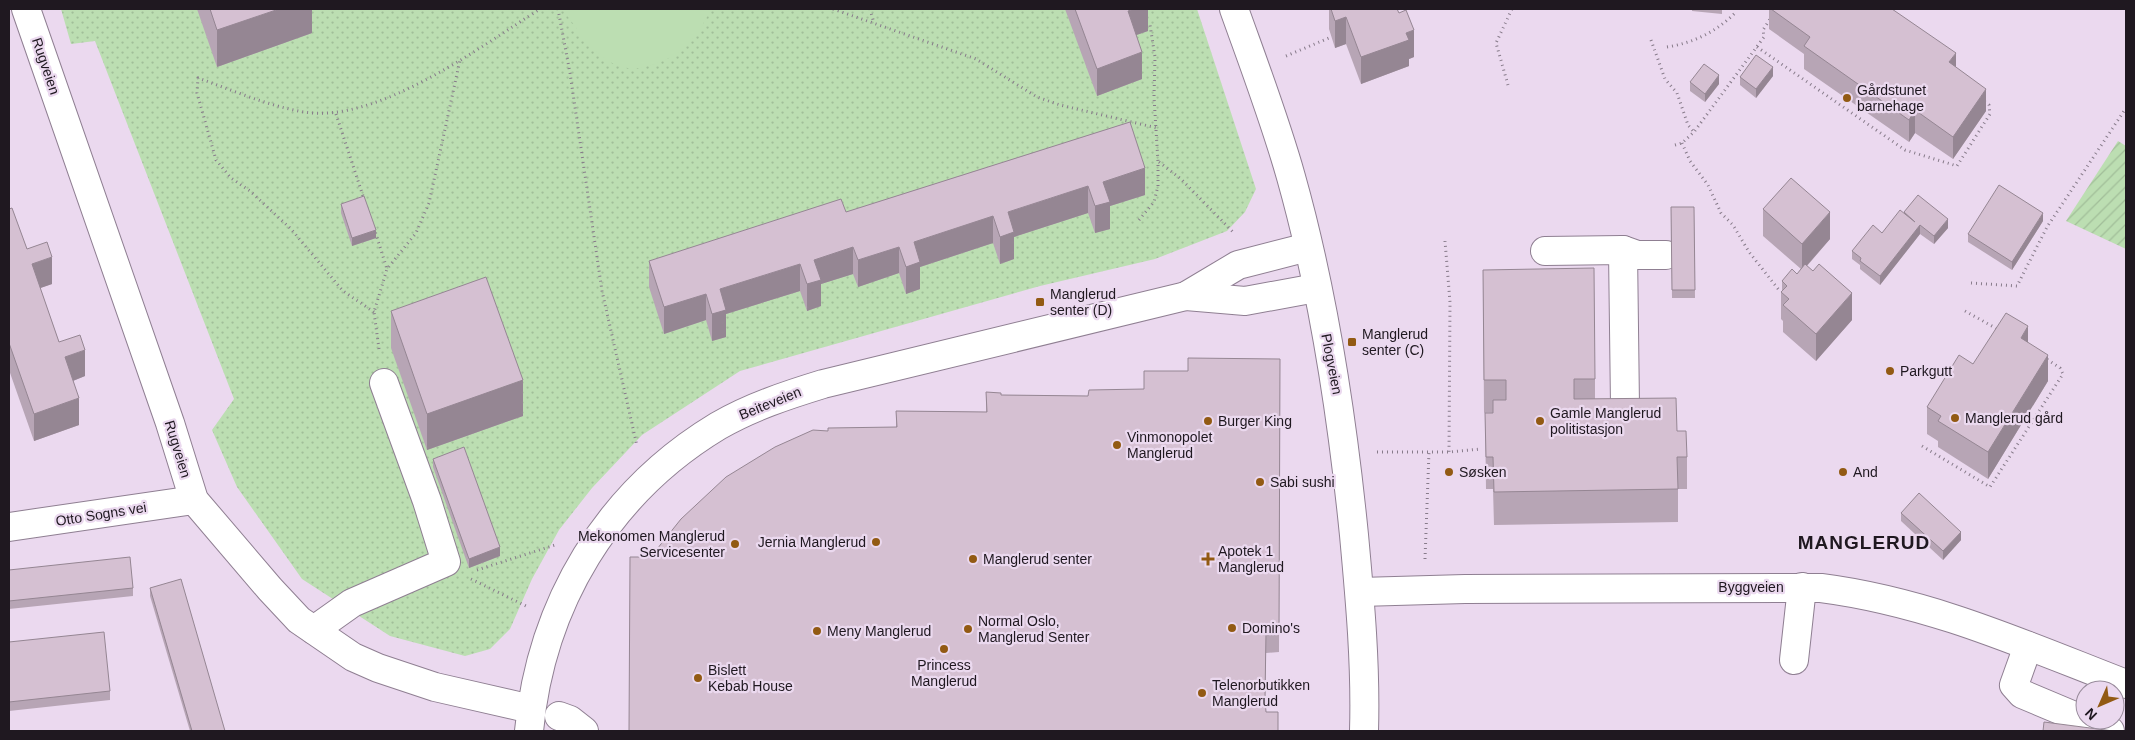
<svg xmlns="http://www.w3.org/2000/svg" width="2135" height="740" font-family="Helvetica,sans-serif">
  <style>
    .grass { fill: url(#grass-dots) }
    .garden { fill: url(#garden-furrows) }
    .pitch { fill: #bcdeb2 }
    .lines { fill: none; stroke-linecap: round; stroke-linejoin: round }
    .minor-casing { stroke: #8f7f92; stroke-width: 30 }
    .path { stroke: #877b8a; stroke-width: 3; stroke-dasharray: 1 4; stroke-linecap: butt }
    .minor { stroke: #fff; stroke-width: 28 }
    .wall { fill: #b7a5b5 }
    .shaded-wall { fill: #958693 }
    .building { fill: #d5c0d2; stroke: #958693 }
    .poi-dot { fill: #925a13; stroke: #ebd9ef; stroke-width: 2 }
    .labels { text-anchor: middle; stroke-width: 4.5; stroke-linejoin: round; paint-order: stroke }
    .street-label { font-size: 14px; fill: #1f1820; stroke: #ebd9ef }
    .poi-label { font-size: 14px; fill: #1f1820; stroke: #ebd9ef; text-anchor: start }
    .district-label { font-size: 19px; font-weight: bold; letter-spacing: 1px; fill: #1f1820; stroke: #ebd9ef }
  </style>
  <defs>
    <pattern id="grass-dots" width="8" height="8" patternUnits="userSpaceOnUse" patternTransform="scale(1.25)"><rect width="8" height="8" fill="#bcdeb2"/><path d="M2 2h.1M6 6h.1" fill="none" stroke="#a1be99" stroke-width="1.8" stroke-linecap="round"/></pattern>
    <pattern id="garden-furrows" width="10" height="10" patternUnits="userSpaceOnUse" patternTransform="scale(1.25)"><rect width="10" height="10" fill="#bcdeb2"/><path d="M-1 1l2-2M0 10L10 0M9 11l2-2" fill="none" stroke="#a1be99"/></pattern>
  </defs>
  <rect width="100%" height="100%" fill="#ebd9ef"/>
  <polygon class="grass" points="61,9 1197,9 1256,189 1245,212 1227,231 1155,259 1040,286 740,371 642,435 592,488 559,530 532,579 510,629 490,649 465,656 390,636 302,579 237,487 212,430 234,399 95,41 71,44"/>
  <polygon class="garden" points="2118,141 2126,146 2126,249 2066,221"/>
  <path class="pitch" d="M562 9H711C696 40 679 59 644 67 635 69 623 69 614 64 592 53 577 28 562 9Z"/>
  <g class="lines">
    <defs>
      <g id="minor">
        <polyline points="26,9 170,423 194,500 270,589 299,620 353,657 378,668 435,687 531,709"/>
        <path d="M1234 9C1254 65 1275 120 1291 177 1324 294 1342 415 1354 535 1360 600 1366 666 1364 731"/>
        <polyline points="1623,250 1625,406"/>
        <polyline points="1545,251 1623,250 1637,255 1666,255"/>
        <polyline points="1186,296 1245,301 1316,288"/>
        <polyline points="9,527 194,500"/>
        <path d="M1360 592 1465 589 1821 588C1930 602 2025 645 2126 684"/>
        <polyline points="314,630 352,603 446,562 427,501 384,383"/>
        <polyline points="2028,646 2014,685 2022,694 2110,731"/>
        <polyline points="1794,660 1802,587"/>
        <polyline points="559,716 570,720 584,731"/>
        <path d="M529 731C541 604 607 493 718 426 751 407 787 395 823 384L1186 296 1238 265 1308 247"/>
      </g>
    </defs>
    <use href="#minor" class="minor-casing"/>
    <g class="path">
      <polyline points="558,9 570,73 602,291 637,446"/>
      <polyline points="833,9 976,59 1037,97 1060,105 1157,128"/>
      <polyline points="870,9 874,23"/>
      <polyline points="1651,40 1665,79 1677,93 1688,125 1694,132"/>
      <path d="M1667 47C1693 43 1716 32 1735 13"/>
      <polyline points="1757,47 1905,150 1957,166 1990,114 1989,105 1984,101"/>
      <polyline points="1286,56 1329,38"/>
      <polyline points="1508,85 1496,43 1512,9"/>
      <polyline points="336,114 364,199"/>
      <polyline points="1682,143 1690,161 1708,185 1721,213 1733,225 1749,252 1779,290"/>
      <polyline points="1675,145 1682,143 1694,132 1764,37 1763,30 1770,19"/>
      <polyline points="1159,162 1181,179 1234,233"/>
      <polyline points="1139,220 1154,202 1158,186 1158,162 1154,97 1155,57 1150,25"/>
      <polyline points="374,228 387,269"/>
      <polyline points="1445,241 1450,302 1449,452"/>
      <polyline points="1971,283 2017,286 2047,227 2126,108"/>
      <polyline points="1965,311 1999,330"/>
      <path d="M374 312 343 291 291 229 250 191 231 178 216 160 197 93 198 78C232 90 268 106 304 112 377 124 480 47 540 9"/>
      <polyline points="379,349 374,312 387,269 416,233 429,203 460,60"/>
      <polyline points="1922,446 1990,487 2063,374 2060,368 2045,358"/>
      <polyline points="1377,452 1449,452 1481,449"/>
      <polyline points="1425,559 1429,452"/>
      <polyline points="477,570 555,545"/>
      <polyline points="471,579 526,606"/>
    </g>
    <use href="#minor" class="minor"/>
  </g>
  <g class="wall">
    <polygon points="197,9 312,9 312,33 217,67"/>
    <polygon points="1065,9 1148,9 1148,31 1136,35 1142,79 1097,96"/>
    <polygon points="1329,9 1397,9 1414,57 1409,59 1409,66 1361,84 1346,44 1335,48 1329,29"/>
    <polygon points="1692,9 1722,9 1722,14 1692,11"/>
    <polygon points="1769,9 1892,9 1956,67 1986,111 1953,159 1915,133 1909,142 1804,69 1804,54 1769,29"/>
    <polygon points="1773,76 1756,98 1740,85 1740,77"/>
    <polygon points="1690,82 1719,84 1705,102 1690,91"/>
    <polygon points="1130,122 1145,195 1110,206 1110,229 1095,233 1088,213 1014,237 1014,259 1000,264 993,243 920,267 920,289 906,294 899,273 858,287 853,274 821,284 821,306 807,311 800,291 726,314 726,337 712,341 706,320 664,334 649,287 649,261 846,212"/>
    <polygon points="341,204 376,238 352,246 341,213"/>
    <polygon points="1671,207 1694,207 1695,298 1672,298"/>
    <polygon points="9,209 27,249 52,284 40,288 59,342 85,376 73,381 79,425 34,441 9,370"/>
    <polygon points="1763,209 1830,239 1807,266 1852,320 1816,361 1783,332 1783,321 1781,319 1781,292 1782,291 1782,281 1797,274 1801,269 1763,236"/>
    <polygon points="1904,212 1948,228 1934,244 1920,234 1880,285 1860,269 1860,265 1852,259 1852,251 1882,233 1904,213"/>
    <polygon points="2043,221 2012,270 1968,242 1968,234"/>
    <polygon points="1483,270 1595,379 1595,399 1677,431 1687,457 1687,489 1678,489 1678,522 1494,525 1493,489 1486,489 1485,413 1493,412 1484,413"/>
    <polygon points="391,311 523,416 427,450 391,348"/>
    <polygon points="2028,342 2048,381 1988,479 1938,447 1938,441 1927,434 1927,407 1973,364"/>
    <polygon points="1280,359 1279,652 1266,653 1265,703 1266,712 1278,731 653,557 653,554 828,431 896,427 896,411 986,412 986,392 1001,395 1088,396 1144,389 1188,371"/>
    <polygon points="433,459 500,556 469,568 433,467"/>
    <polygon points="1901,513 1961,540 1943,560 1901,521"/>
    <polygon points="9,570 133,588 133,596 9,609"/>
    <polygon points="150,588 225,731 190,731 150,596"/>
    <polygon points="9,642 110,691 110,700 9,711"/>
  </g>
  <g class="shaded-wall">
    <polygon points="279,9 312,9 312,33 217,67 217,30"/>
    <polygon points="1135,9 1148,9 1148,31 1128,38 1128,11"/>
    <polygon points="1346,17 1346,44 1335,48 1335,21"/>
    <polygon points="1414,30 1414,57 1409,59 1409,66 1361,84 1361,57 1406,33"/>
    <polygon points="1142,52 1142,79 1097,96 1097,69"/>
    <polygon points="1956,53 1956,75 1949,62"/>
    <polygon points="1773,67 1773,76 1756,98 1756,89"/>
    <polygon points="1719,75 1719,84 1705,102 1705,94"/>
    <polygon points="1986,89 1986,111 1953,159 1953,137"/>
    <polygon points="1915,110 1915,133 1909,142 1909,120"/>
    <polygon points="1145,168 1145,195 1110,206 1110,229 1095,233 1095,206 1103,182"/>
    <polygon points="1088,186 1088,213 1014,237 1014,259 1000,264 1000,237 1008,212"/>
    <polygon points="1830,212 1830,239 1802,271 1802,244"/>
    <polygon points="2043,213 2043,221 2012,270 2012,262"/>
    <polygon points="993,216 993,243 920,267 920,289 906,294 906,267 914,242"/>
    <polygon points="1948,219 1948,228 1934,244 1934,236"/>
    <polygon points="1920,225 1920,234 1880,285 1880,276"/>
    <polygon points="376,230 376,238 352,246 352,238"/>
    <polygon points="853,247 853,274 821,284 821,306 807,311 807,284 814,260"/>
    <polygon points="899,247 899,273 858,287 858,260"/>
    <polygon points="52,257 52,284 32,291 32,264"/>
    <polygon points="800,264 800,291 726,314 726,337 712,341 712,314 720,289"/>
    <polygon points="1852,293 1852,320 1816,361 1816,334"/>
    <polygon points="706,294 706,320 664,334 664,307"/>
    <polygon points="2028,326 2028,353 2021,338"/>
    <polygon points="85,350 85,376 65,384 65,357"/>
    <polygon points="2048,355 2048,381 1988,479 1988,452"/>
    <polygon points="523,380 523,416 427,450 427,414"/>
    <polygon points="79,398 79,425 34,441 34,414"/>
    <polygon points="1961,532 1961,540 1943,560 1943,551"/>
    <polygon points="500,547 500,556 469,568 469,559"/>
  </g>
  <g class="building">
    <polygon points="210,9 279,9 217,30"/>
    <polygon points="1075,9 1135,9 1128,11 1142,52 1097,69"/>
    <polygon points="1331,9 1397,9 1399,13 1406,10 1414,30 1406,33 1409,40 1361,57 1346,17 1335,21"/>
    <polygon points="1771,9 1892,9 1956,53 1949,62 1986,89 1953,137 1915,110 1909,120 1804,46 1810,37"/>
    <polygon points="1756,55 1773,67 1756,89 1740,77"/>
    <polygon points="1704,64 1719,75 1705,94 1690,82"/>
    <polygon points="1130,122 1145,168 1103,182 1110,202 1095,206 1088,186 1008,212 1014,232 1000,237 993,216 914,242 920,262 906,267 899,247 858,260 853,247 814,260 821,280 807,284 800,264 720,289 726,310 712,314 706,294 664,307 649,261 841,199 846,212"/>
    <polygon points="1791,178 1830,212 1802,244 1763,209"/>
    <polygon points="1999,185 2043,213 2012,262 1968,234"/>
    <polygon points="1918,195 1948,219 1934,236 1920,225 1880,276 1860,261 1861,258 1852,251 1873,225 1882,233 1900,210 1915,222 1904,212"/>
    <polygon points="364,196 376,230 352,238 341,204"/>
    <polygon points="1671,207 1694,207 1695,290 1672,290"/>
    <polygon points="12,208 27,249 47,242 52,257 32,264 59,342 80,335 85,350 65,357 79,398 34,414 9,343 9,209"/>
    <polygon points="1805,264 1813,271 1819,264 1852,293 1816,334 1783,305 1789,299 1781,292 1787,286 1782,281 1792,269 1797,274"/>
    <polygon points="1594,268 1595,379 1574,379 1574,399 1676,398 1677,431 1686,431 1687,457 1677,457 1678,489 1494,492 1493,457 1486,457 1485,413 1493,413 1493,400 1506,400 1506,380 1484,380 1483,270"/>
    <polygon points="486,277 523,380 427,414 391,311"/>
    <polygon points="2006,313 2028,326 2021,338 2048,355 1988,452 1938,421 1941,416 1927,407 1959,355 1973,364"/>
    <polygon points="1188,358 1280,359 1279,630 1266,631 1265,698 1266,712 1278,712 1278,731 629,731 630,557 655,557 655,554 653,554 681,519 726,477 775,447 813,430 828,431 828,428 897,427 896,411 987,412 986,392 1001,393 1001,395 1088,396 1089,390 1144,389 1144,371 1188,371"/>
    <polygon points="464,447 500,547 469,559 433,459"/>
    <polygon points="1919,493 1961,532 1943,551 1901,513"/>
    <polygon points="130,557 133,588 9,601 9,570"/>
    <polygon points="181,579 225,731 192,731 150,588"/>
    <polygon points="104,632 110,691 9,702 9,642"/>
    <polygon points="2044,722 2113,731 2043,731"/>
  </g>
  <g class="poi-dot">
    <circle cx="1847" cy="98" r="5"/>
    <rect x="1035" y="297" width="10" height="10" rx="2.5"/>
    <rect x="1347" y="337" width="10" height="10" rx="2.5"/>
    <circle cx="1890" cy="371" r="5"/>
    <circle cx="1955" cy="418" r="5"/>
    <circle cx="1208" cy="421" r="5"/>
    <circle cx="1540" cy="421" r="5"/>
    <circle cx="1117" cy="445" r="5"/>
    <circle cx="1449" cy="472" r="5"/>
    <circle cx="1843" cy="472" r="5"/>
    <circle cx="1260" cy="482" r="5"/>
    <circle cx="876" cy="542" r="5"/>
    <circle cx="735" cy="544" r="5"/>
    <circle cx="973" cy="559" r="5"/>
    <path d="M1205.5 551.5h5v5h5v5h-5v5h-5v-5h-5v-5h5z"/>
    <circle cx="1232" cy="628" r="5"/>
    <circle cx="968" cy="629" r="5"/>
    <circle cx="817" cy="631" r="5"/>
    <circle cx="944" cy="649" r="5"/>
    <circle cx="698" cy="678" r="5"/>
    <circle cx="1202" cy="693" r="5"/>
  </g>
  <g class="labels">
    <g class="street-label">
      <text transform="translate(46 66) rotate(71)" y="5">Rugveien</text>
      <text transform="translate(1332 364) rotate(79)" y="5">Plogveien</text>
      <text transform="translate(770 403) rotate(-22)" y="5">Beiteveien</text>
      <text transform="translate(178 449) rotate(73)" y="5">Rugveien</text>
      <text transform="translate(101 514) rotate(-9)" y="5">Otto Sogns vei</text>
      <text x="1751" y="592">Byggveien</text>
    </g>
    <g class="poi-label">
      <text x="1857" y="95">Gårdstunet<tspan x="1857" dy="16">barnehage</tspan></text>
      <text x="1050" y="299">Manglerud<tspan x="1050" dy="16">senter (D)</tspan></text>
      <text x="1362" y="339">Manglerud<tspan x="1362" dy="16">senter (C)</tspan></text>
      <text x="1900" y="376">Parkgutt</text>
      <text x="1550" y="418">Gamle Manglerud<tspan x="1550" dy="16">politistasjon</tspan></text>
      <text x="1965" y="423">Manglerud gård</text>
      <text x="1218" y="426">Burger King</text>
      <text x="1127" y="442">Vinmonopolet<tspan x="1127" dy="16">Manglerud</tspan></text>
      <text x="1459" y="477">Søsken</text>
      <text x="1853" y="477">And</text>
      <text x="1270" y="487">Sabi sushi</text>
      <text x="725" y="541" text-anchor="end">Mekonomen Manglerud<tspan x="725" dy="16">Servicesenter</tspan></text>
      <text x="866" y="547" text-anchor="end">Jernia Manglerud</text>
      <text x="1218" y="556">Apotek 1<tspan x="1218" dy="16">Manglerud</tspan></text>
      <text x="983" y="564">Manglerud senter</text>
      <text x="978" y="626">Normal Oslo,<tspan x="978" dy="16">Manglerud Senter</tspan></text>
      <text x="1242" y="633">Domino's</text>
      <text x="827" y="636">Meny Manglerud</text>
      <text x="944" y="670" text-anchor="middle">Princess<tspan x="944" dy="16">Manglerud</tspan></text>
      <text x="708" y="675">Bislett<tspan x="708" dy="16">Kebab House</tspan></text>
      <text x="1212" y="690">Telenorbutikken<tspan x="1212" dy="16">Manglerud</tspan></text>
    </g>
    <g class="district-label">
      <text x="1864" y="549">MANGLERUD</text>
    </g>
  </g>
  <rect width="2135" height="740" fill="none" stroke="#1f1820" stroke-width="20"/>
  <g transform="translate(2100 705) rotate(225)"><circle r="24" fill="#ebd9ef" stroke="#998c9c"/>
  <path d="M0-4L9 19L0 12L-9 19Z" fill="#925a13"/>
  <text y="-8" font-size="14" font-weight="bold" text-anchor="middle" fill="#1f1820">N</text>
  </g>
</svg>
